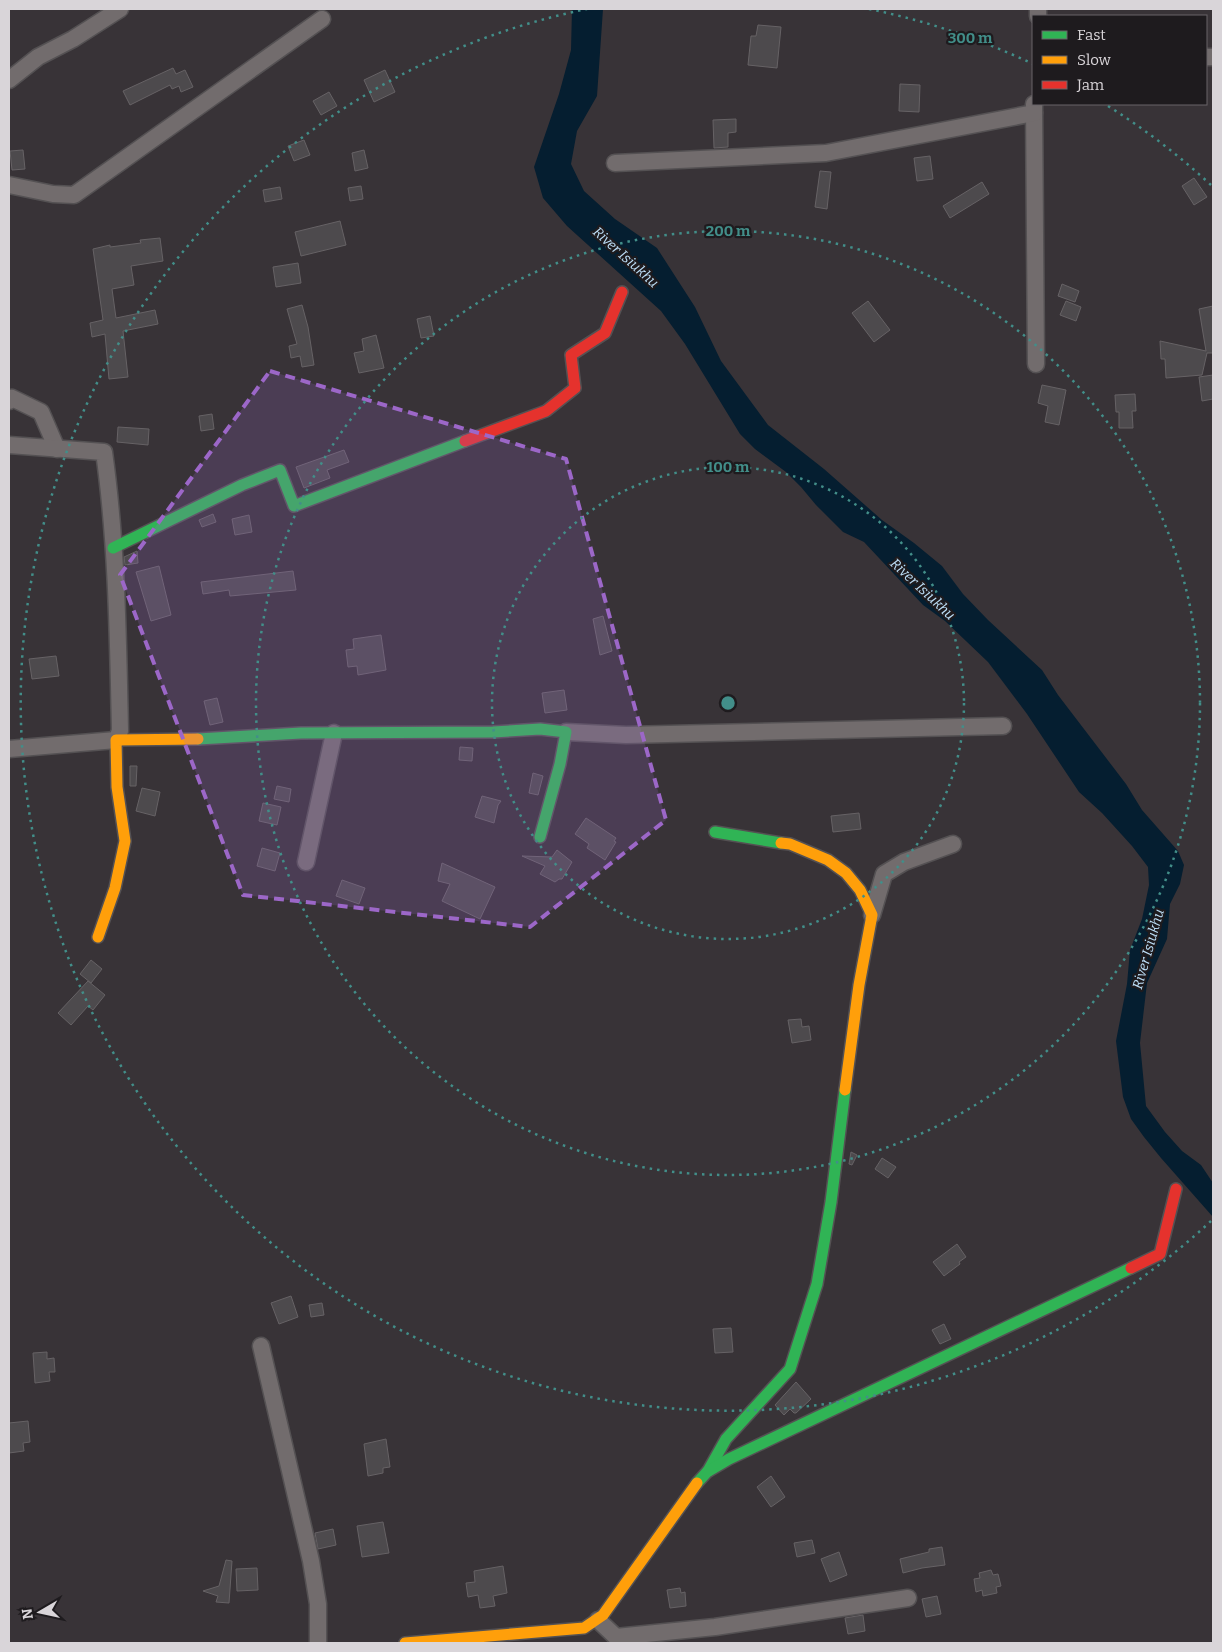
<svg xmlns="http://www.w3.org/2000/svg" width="1222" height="1652" font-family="Bitter,serif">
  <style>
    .water { fill: #051e30 }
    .building { fill: #4d4a4d; stroke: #666265 }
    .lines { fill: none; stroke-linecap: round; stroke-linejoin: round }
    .street-casing { stroke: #545153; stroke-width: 19 }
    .fast-casing { stroke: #545153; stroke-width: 14 }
    .slow-casing { stroke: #545153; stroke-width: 14 }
    .jam-casing { stroke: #545153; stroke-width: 14 }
    .street { stroke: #726c6d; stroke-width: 16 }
    .fast { stroke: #30b455; stroke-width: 11 }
    .slow { stroke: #ff9f0a; stroke-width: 11 }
    .jam { stroke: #e5322d; stroke-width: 11 }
    .marked { fill: #9c67c8; fill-opacity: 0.2; stroke: #9c67c8; stroke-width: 4; stroke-dasharray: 10 6; stroke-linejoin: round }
    .ring { fill: none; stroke: #428e89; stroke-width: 2.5; stroke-dasharray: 2.5 5 }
    .labels { text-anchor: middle; stroke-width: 4.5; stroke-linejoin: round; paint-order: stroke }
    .water-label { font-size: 14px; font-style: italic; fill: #bee0f9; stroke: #1e1b1e }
    .centre { fill: #428e89; stroke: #1e1b1e; stroke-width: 2.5 }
    .ring-label { font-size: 15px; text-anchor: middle; font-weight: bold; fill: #428e89; stroke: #1e1b1e; stroke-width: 4.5; stroke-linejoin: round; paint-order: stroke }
  </style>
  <rect width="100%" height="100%" fill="#383337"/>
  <polygon class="water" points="572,9 603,9 597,96 577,131 571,164 584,191 615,219 657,248 695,307 721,361 768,425 824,469 882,520 914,543 942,566 963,594 988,620 1042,670 1058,695 1126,784 1142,810 1178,851 1184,865 1180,884 1170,904 1167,939 1147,983 1140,1043 1146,1106 1165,1132 1182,1151 1201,1165 1213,1183 1213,1217 1161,1158 1144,1137 1131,1119 1123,1097 1116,1041 1127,984 1130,950 1142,919 1149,885 1148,867 1132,846 1102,813 1079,792 1027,714 988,662 945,621 923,605 864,542 843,532 816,505 801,487 786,472 755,449 740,434 685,344 661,311 567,226 543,198 534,167 559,94 571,50"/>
  <g class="building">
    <polygon points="758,25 781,27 777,68 748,65 751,36 756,36"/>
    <polygon points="173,68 176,74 185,70 193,87 181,92 179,86 172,89 170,85 130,105 123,91"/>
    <polygon points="385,70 395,92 374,102 364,80"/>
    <polygon points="900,84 920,85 919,112 899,111"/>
    <polygon points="329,92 337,106 321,115 313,101"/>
    <polygon points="736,119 736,132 728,133 728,147 714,148 713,120"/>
    <polygon points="304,140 310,155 294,161 288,146"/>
    <polygon points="23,150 25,169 12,170 10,151"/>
    <polygon points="364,150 368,168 355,171 352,153"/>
    <polygon points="930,156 933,179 917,181 914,158"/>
    <polygon points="820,171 831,172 827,209 815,207"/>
    <polygon points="1194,178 1207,197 1194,205 1182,186"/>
    <polygon points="982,182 989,194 950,218 943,206"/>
    <polygon points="361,186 363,199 350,201 348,188"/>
    <polygon points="280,187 282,199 265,202 263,190"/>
    <polygon points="340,221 346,245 301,256 295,232"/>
    <polygon points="160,238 163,261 131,266 134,285 112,289 116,318 155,310 158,324 123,331 128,377 109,379 105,334 92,337 90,323 103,320 93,249 110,245 110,247 141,243 140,240"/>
    <polygon points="298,263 301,283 276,287 273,267"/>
    <polygon points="1062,284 1079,291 1075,302 1058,296"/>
    <polygon points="868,301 890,330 874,342 852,313"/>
    <polygon points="1066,301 1081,307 1076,321 1060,315"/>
    <polygon points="302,305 308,327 314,365 302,367 300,356 291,358 289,346 297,344 287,309"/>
    <polygon points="1213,306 1213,353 1207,353 1202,375 1166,378 1165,359 1161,359 1160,341 1206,351 1199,309"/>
    <polygon points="430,316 434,336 421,338 417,319"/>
    <polygon points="376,335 384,368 359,373 354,353 364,351 362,339"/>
    <polygon points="1213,375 1213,399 1202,401 1199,377"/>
    <polygon points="1042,385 1066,390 1059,425 1045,422 1048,406 1038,403"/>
    <polygon points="1135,394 1136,411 1132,411 1133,428 1119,428 1119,412 1116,412 1115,395"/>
    <polygon points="212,414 214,429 201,431 199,416"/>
    <polygon points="118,427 149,429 148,445 117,442"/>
    <polygon points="344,450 349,462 327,470 330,478 304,488 296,467"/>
    <polygon points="213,514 216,522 202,527 199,520"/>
    <polygon points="249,515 252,532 235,535 232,519"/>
    <polygon points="137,551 138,563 125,565 124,557"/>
    <polygon points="159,566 171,615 151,621 136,572"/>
    <polygon points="293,571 296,590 230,596 229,590 203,594 201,582"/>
    <polygon points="603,616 612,651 600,655 593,619"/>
    <polygon points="381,635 386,670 358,675 357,666 348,667 346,650 354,649 353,639"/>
    <polygon points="56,656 59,676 32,679 29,659"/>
    <polygon points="564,690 567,710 545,713 542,693"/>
    <polygon points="217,698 223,722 210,725 204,701"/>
    <polygon points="460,747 473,748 472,761 459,760"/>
    <polygon points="130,766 137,766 136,786 130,786"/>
    <polygon points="533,773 543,776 538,795 529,793"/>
    <polygon points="277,786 291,789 289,802 274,799"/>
    <polygon points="142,788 160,792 155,816 136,811"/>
    <polygon points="482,796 501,801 498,805 494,823 475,817"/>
    <polygon points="263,803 281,807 277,825 259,821"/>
    <polygon points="859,813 861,829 833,832 831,816"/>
    <polygon points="586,818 616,838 614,841 616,842 605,860 587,848 589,844 575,834"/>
    <polygon points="262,848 280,853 275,871 257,866"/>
    <polygon points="557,850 572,862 562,879 559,879 555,882 540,874 545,866 522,856 552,857"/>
    <polygon points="442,863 495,887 480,919 442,901 450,884 438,881"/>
    <polygon points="342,880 365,888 359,904 336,896"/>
    <polygon points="91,960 102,969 91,983 80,974"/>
    <polygon points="88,981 105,995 93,1010 88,1006 71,1025 58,1013"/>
    <polygon points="801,1019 802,1027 809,1026 811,1040 792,1043 788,1020"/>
    <polygon points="851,1152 857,1155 852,1165 849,1164"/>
    <polygon points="882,1158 896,1167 888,1178 875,1169"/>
    <polygon points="957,1244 966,1257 959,1262 960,1264 944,1276 933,1262"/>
    <polygon points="291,1296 298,1317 279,1324 271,1303"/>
    <polygon points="322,1303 324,1315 311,1317 309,1305"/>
    <polygon points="944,1324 951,1339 940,1344 932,1330"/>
    <polygon points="731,1328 733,1352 715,1353 713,1329"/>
    <polygon points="47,1352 47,1359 54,1358 55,1372 49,1372 50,1381 35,1383 33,1353"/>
    <polygon points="796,1382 811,1399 796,1413 794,1413 790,1409 784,1415 775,1405"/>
    <polygon points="28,1421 30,1442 23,1443 24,1451 9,1453 9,1423"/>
    <polygon points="386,1439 390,1467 383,1468 383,1473 368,1476 364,1444"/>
    <polygon points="771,1476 785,1497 771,1507 757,1487"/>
    <polygon points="383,1522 389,1553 362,1557 357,1526"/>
    <polygon points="333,1529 336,1545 318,1549 315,1533"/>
    <polygon points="812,1540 815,1553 797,1557 794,1543"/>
    <polygon points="942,1547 945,1565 922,1568 903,1573 900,1559 929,1552 929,1549"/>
    <polygon points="839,1552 847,1575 830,1582 821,1559"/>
    <polygon points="226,1560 232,1561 229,1603 216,1602 218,1596 203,1591 219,1586"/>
    <polygon points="503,1566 507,1593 493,1596 495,1606 480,1608 478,1595 468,1597 466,1583 475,1582 474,1571"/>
    <polygon points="257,1568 258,1590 237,1591 236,1569"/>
    <polygon points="991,1570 993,1575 998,1574 1001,1586 996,1587 997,1593 983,1596 982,1590 976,1592 974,1579 980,1578 979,1573"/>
    <polygon points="680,1588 681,1593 685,1592 686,1606 670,1608 667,1590"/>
    <polygon points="937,1596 941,1614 926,1617 922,1599"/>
    <polygon points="863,1615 865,1631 848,1634 845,1618"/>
  </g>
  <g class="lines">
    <defs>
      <g id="street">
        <polyline points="1038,16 1038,9"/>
        <polyline points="1206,57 1213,57"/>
        <polyline points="9,80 38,57 73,39 120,9"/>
        <polyline points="1034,104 1036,364"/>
        <polyline points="615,163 826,153 1034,113"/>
        <polyline points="9,185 53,194 74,195 322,19"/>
        <polyline points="9,401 12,398 41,412 57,449"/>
        <path d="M9 445 104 452C117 544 118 639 120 731L116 740 9 749"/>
        <polyline points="566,732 626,735 1003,726"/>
        <polyline points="306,862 334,733"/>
        <polyline points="872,915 884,874 904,862 953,844"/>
        <polyline points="261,1346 311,1561 318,1604 318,1643"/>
        <polyline points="598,1620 616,1637 715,1627 908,1598"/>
      </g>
      <g id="fast">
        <polyline points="113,548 242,485 280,470 294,506 465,441"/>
        <polyline points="198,739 301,733 493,732 540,729 566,732 560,764 540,837"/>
        <polyline points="715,832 781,843"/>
        <polyline points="708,1471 726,1439 790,1369 817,1284 831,1202 845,1090"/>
        <polyline points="697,1483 707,1472 729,1459 1131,1268"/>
      </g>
      <g id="slow">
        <polyline points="781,843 790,844 828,860 846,873 860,890 872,915 859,985 845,1090"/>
        <polyline points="98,937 115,888 125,841 117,787 116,740 198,739"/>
        <polyline points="405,1643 584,1628 603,1615 697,1483"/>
      </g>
      <g id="jam">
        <polyline points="465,441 546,411 575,388 571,355 605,333 622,292"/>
        <polyline points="1131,1268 1160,1254 1176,1189"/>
      </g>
    </defs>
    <use href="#street" class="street-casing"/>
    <use href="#fast" class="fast-casing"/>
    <use href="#slow" class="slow-casing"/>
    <use href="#jam" class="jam-casing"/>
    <use href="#street" class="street"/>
    <use href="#fast" class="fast"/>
    <use href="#slow" class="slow"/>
    <use href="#jam" class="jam"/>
  </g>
  <path class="marked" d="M270 371 566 459 666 820 530 927 243 895 120 575Z"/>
  <g class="ring">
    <circle cx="728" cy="703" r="236"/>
    <circle cx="728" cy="703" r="472"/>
    <path d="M1211 1221A708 708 0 1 1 587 9M869 9A708 708 0 0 1 1033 64M1108 106A708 708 0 0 1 1211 185"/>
  </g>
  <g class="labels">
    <g class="water-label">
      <text transform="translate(626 257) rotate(42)" y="5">River Isiukhu</text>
      <text transform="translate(923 589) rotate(43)" y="5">River Isiukhu</text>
      <text transform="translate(1148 949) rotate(-74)" y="5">River Isiukhu</text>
    </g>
  </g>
  <circle cx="728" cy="703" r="8" class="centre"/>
  <g class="ring-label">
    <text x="970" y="43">300 m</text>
    <text x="728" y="236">200 m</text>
    <text x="728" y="472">100 m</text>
  </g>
  <rect width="1222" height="1652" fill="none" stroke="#d9d5d9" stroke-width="20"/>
  <rect x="1032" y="15" width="175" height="90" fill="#1e1b1e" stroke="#696569"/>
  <rect x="1042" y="31" width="25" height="8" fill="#30b455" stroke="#696569"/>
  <text x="1077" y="40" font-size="15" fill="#d9d5d9">Fast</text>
  <rect x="1042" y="56" width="25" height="8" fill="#ff9f0a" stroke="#696569"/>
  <text x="1077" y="65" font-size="15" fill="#d9d5d9">Slow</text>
  <rect x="1042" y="81" width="25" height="8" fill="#e5322d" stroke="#696569"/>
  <text x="1077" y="90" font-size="15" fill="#d9d5d9">Jam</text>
  <g transform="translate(40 1612) rotate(261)" stroke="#1e1b1e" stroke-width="4" paint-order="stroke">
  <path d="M0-4L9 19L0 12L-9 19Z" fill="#d9d5d9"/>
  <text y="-8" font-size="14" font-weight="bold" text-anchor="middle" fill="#d9d5d9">N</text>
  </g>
</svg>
